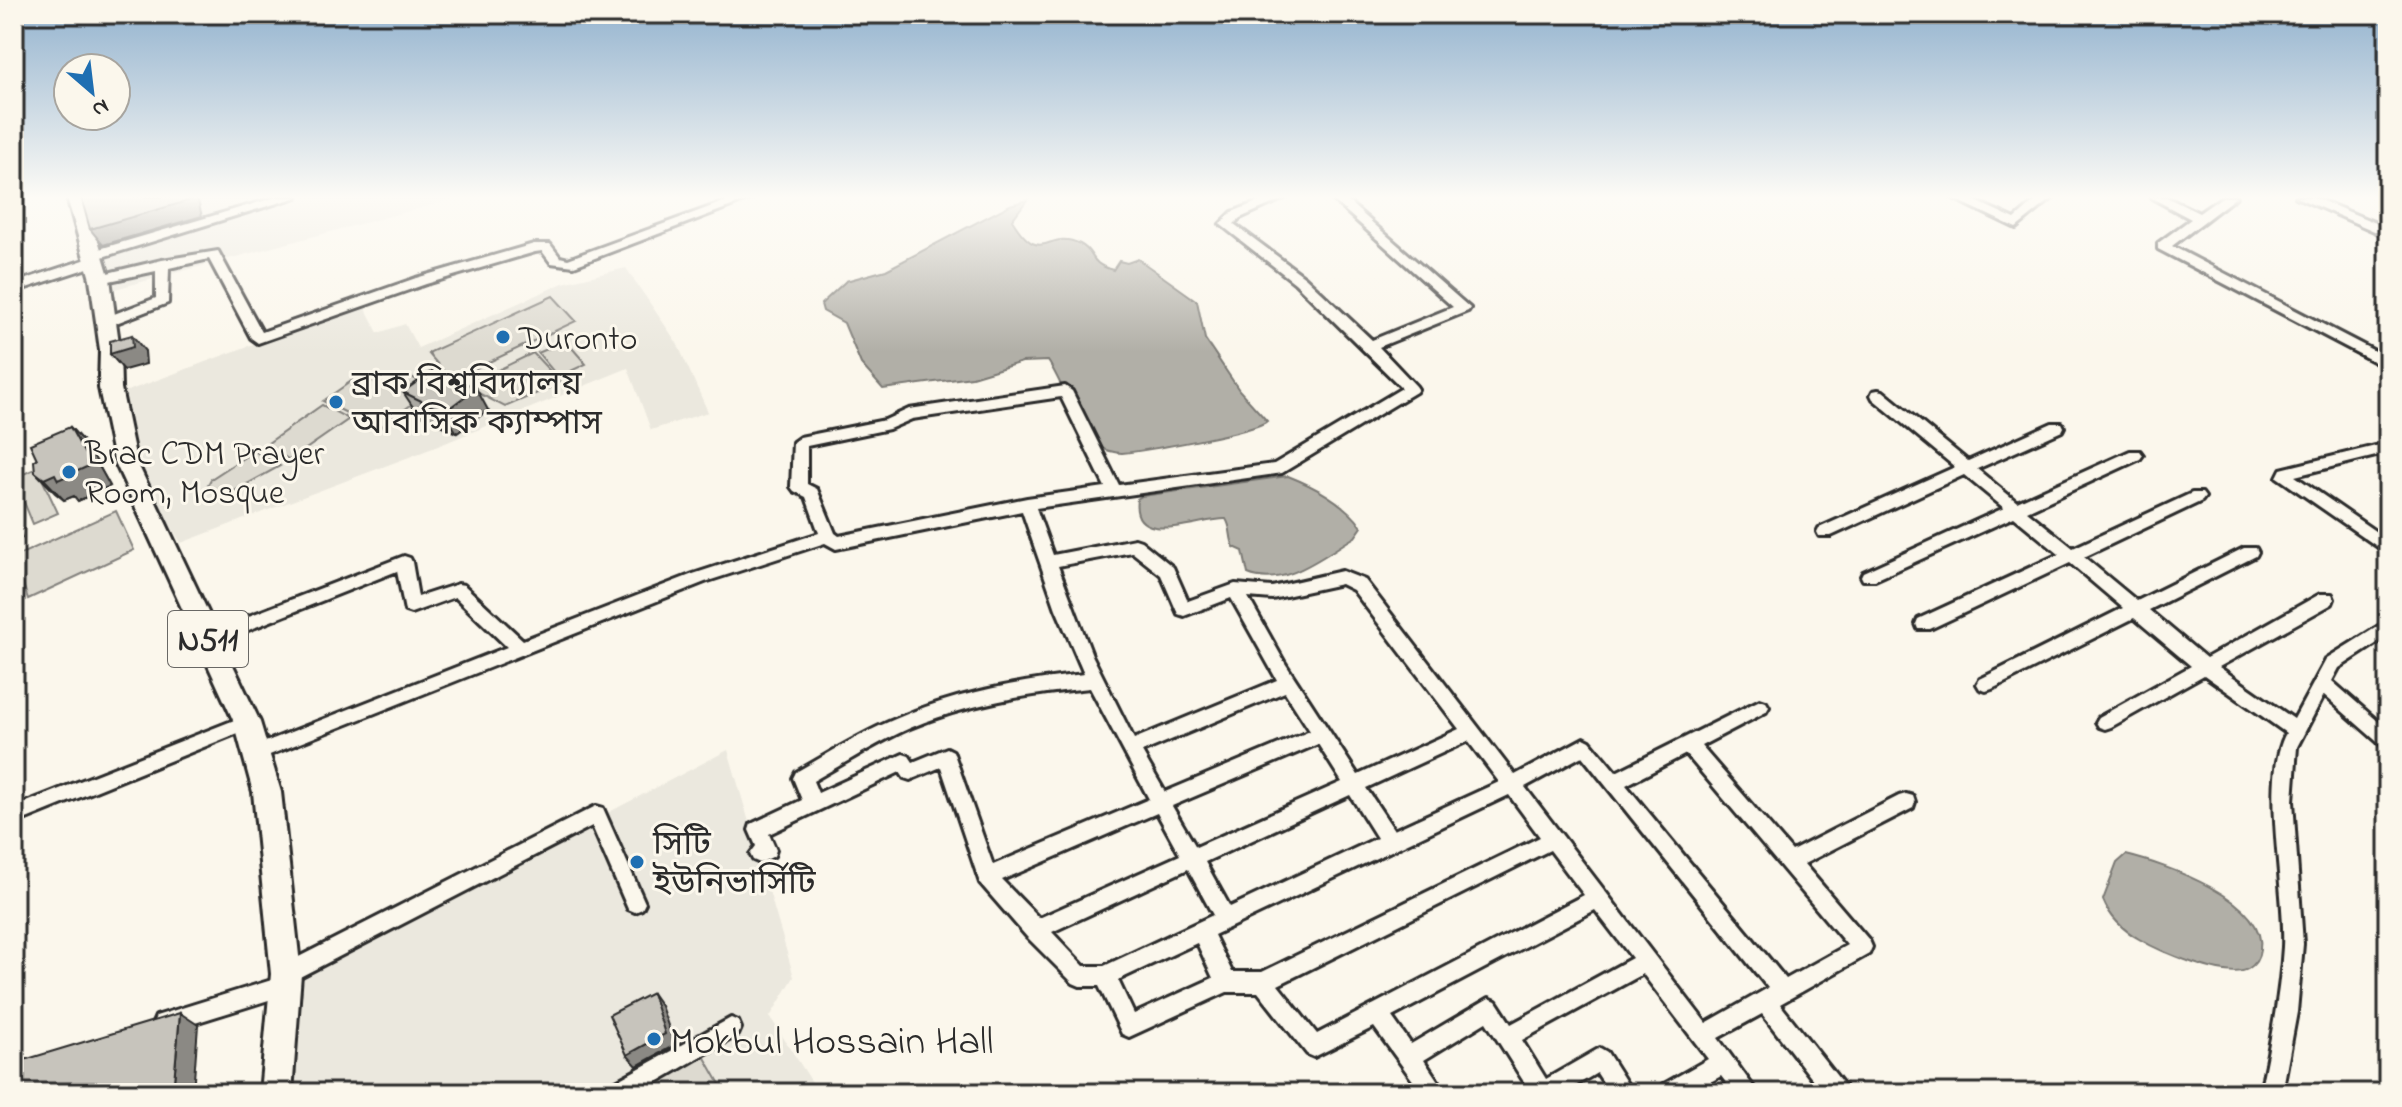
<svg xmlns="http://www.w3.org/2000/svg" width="2402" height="1107" font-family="'Indie Flower','Noto Sans Bengali',sans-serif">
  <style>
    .built { fill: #ebe8de }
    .green { fill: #dddad0; stroke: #84827e; stroke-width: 2 }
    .water { fill: #b1afa7; stroke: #7b7a75; stroke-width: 2 }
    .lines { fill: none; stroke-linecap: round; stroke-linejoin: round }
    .minor-casing { stroke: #2b2b2b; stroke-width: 6 }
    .highway-casing { stroke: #2b2b2b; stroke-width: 6 }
    .minor { fill: #fbf7ec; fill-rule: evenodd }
    .highway { fill: #fbf7ec; fill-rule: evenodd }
    .wall { fill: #aba9a2; stroke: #2b2b2b; stroke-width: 2 }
    .shaded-wall { fill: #8b8984; stroke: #2b2b2b; stroke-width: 2 }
    .building { fill: #c7c4bc; stroke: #2b2b2b; stroke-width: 2 }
    .poi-dot { fill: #1f6fb2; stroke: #fbf7ec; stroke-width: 3 }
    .labels { text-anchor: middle; stroke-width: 6; stroke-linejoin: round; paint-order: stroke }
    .shield { fill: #fbf7ec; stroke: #696865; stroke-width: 2 }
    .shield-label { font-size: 32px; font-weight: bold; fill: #2b2b2b }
    .poi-label { font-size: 34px; fill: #2b2b2b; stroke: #fbf7ec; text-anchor: start }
    .near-poi-label { font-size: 40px; fill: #2b2b2b; stroke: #fbf7ec; text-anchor: start }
  </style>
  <rect width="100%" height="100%" fill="#fbf7ec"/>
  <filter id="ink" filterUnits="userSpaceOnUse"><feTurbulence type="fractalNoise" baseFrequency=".0125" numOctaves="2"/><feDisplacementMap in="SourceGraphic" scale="16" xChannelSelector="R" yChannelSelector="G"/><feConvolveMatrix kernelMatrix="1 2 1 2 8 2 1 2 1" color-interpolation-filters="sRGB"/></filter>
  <g filter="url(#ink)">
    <g class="built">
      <polygon points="91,197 462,197 111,290"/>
      <polygon points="626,268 677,343 708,412 651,430 628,368 433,448 181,543 156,501 137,452 125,392 363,303 378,333 405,324 418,348 563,283"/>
      <polygon points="728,750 794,977 770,1017 819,1093 294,1093 300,974"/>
    </g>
    <g class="green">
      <polygon points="553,296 576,321 451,380 428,353"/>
      <polygon points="566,341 586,364 558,377 538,353"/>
      <polygon points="533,353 561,383 505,407 465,386"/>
      <polygon points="360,375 391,391 411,377 434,388 378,429 323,401"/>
      <polygon points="322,405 349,419 290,460 264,446"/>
      <polygon points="254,451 280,466 220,499 216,492 205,490 211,479"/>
      <polygon points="37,468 58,513 33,524 14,478"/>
      <polygon points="116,511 134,550 28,599 14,557"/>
      <polygon points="699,1047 725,1093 631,1093"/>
    </g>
    <g class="water">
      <path d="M1027 200 1012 220C1042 269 1047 227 1080 244 1097 253 1087 263 1113 270L1119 261 1127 263 1138 259 1197 301 1205 339 1239 390 1267 421C1256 432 1143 451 1122 453 1116 453 1103 450 1098 446 1079 433 1062 381 1048 361L1022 362 972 377 883 389 861 364 844 323 823 311 821 304 846 281 886 270 1010 205Z"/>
      <path d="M1288 476C1316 487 1344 502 1362 527L1355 537C1324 555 1285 589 1248 574L1243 551 1234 547C1229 537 1232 528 1226 519 1201 518 1130 549 1137 499L1142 496Z"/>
      <path d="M2126 855C2164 864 2268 900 2260 950 2259 958 2255 965 2248 969 2228 981 2159 951 2139 939 2123 930 2110 917 2103 900L2117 863Z"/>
    </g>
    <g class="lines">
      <defs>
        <g id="minor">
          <polygon points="277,197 297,197 99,258 102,261 100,264 14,292 14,283 90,258 87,255 89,252"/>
          <polygon points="737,197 755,197 574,266 551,263 542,251 535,252 426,284 258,343 251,338 209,259 169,268 168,303 111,325 106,326 99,322 101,319 156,298 156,271 100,283 93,279 95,276 162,260 218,251 262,332 416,278 534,244 550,244 560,257 568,259"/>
          <path d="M1270 197H1287L1240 218 1234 224 1305 277 1372 340 1453 307 1330 197H1343L1470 308 1468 311 1379 347 1416 386 1418 389 1416 392 1282 473 1036 508 1053 555 1135 539 1141 541 1173 567 1188 601 1235 584 1272 587 1342 571 1365 580 1515 775 1584 738 1590 741 1616 772 1760 700 1766 702 1769 707 1766 712 1701 746 1792 851 1899 796 1906 794 1913 796 1915 802 1913 808 1804 864 1869 940 1872 947 1869 954 1780 1004 1844 1085 1847 1093H1823L1762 1014 1718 1038 1758 1093H1734L1721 1076 1691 1093H1659L1662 1085 1708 1059 1643 974 1522 1040 1546 1079 1593 1052 1600 1048 1607 1052 1633 1093H1610L1597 1073 1563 1093H1531L1486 1022 1424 1060 1446 1093H1422L1374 1027 1314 1057 1307 1054 1258 992H1227L1129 1037 1122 1034 1099 986H1080L1073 983 1027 937 980 883 941 767 910 780 904 778 900 772 769 834 776 850 774 856 760 863 753 860 750 854 756 846 749 830 751 824 802 800 793 778 796 772C828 754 859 734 893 720 953 693 1019 681 1084 674L1056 609 1022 511 836 549 825 543 705 582 262 758 256 761 250 758 247 753 250 748 507 647 455 597 411 613 405 611 397 571 208 646 202 644 200 639 202 634 404 556 410 558 412 562 418 597 458 584 464 585 523 640 693 574 819 533 806 497 794 491 791 487 793 442 800 437 885 420 909 409 1065 386 1072 391 1119 485 1274 464 1402 388 1295 283 1220 224 1232 212ZM1061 397 1105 487 1027 498 839 536 835 533 817 489 807 484V446L889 429 912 419ZM1132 552 1161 575 1178 614 1184 616 1231 598 1277 680 1134 739 1092 655 1058 566ZM1341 584 1353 590 1459 729 1358 775 1285 663 1248 597 1272 599ZM1090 688 1149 799 993 865 953 751 947 748 913 762 909 756 903 754 818 793 813 781C845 763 876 743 910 728 967 704 1029 694 1090 688ZM1285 692 1310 731 1165 792 1142 752ZM1468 741 1499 782 1394 830 1366 788ZM1318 744 1342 782 1196 847 1172 806ZM1686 754 1847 945 1786 979 1626 785ZM1582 756 1768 988 1706 1023 1525 787ZM1350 795 1377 838 1230 907 1205 862ZM1509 795 1540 837 1262 972H1232L1214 935ZM1157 813 1180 855 1039 918 1002 880ZM1550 850 1584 895 1317 1034 1278 985ZM1188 869 1213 915 1104 966H1084L1052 932ZM1595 910 1632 958 1511 1024 1496 1001 1489 998 1411 1044 1392 1017ZM1197 943 1213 978 1134 1014 1118 980Z"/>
          <polygon points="1951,197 1967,197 2015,219 2040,197 2054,197 2016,228"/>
          <polygon points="2150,197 2166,197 2199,213 2222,197 2236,197 2172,246 2388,358 2388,369 2158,249 2158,243 2191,219"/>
          <polygon points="2296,197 2313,197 2388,228 2388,237"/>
          <path d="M1878 390 1883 391 1968 461 2052 423H2062L2064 427 2062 431 1977 469 2017 502 2130 451H2140L2143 455 2140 459 2027 511 2073 548 2192 493H2202L2205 497 2202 501 2084 557 2137 601 2244 548H2256L2258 552 2256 556 2149 610 2206 658 2320 594H2332L2334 599 2332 604 2219 667 2294 719 2327 658 2388 620V636L2339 668 2332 681 2388 730V749L2382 746 2324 695 2297 747 2293 801 2303 944 2297 1012 2282 1093H2260C2270 1044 2280 996 2283 947 2286 890 2260 780 2286 733L2204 675 2111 727 2105 729 2099 727 2096 722 2099 717 2191 666 2134 618 1992 689 1986 691 1980 689 1977 684 1980 679 2123 608 2070 563 1930 629H1918L1916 624 1918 619 2059 554 2014 517 1875 580H1863L1861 576 1863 572 2004 508 1964 475 1831 536H1819L1817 532 1819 528 1955 467 1873 399 1871 395 1873 391Z"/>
          <polygon points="2388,443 2388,453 2295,476 2388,540 2388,554 2277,477 2281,469"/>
          <polygon points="247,715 253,717 256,722 253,727 14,824 14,807"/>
          <polygon points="596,806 603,808 645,903 642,909 635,912 628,909 592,826 292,981 294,986 291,993 163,1033 156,1030 153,1023 156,1016 278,978 276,974 279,967"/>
          <polygon points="731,1018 738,1021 741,1028 738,1035 638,1093 606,1093 609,1085"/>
        </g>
        <polygon id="highway" points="67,197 85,197 110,279 120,350 121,388 136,460 260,722 281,792 301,974 292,1093 260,1093 271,974 253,792 234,722 114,460 99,388 100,350 90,279"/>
      </defs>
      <use href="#minor" class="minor-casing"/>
      <use href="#highway" class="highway-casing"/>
      <use href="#minor" class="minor"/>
      <use href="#highway" class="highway"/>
    </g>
    <g class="wall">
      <polygon points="403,392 488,410 457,433 417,413"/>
      <polygon points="70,427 89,448 110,486 78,501 74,496 64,500 55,493 35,472 37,459"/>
    </g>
    <g class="shaded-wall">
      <polygon points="190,197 197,197 202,216 103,245 90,229"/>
      <polygon points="132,335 145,351 146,364 124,370 110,354"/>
      <polygon points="476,388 488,410 457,433 444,412"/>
      <polygon points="70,427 89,448 110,486 78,501 74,496 64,500 44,479"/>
      <polygon points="14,526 20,531 22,538 14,547"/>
      <polygon points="652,993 661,1006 675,1045 637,1066 627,1055"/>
      <polygon points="180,1013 198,1025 193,1093 173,1093"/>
    </g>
    <g class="building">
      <polygon points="81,197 190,197 191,200 90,229"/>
      <polygon points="132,335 133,347 110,354 110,341"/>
      <polygon points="435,369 476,388 444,412 403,392"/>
      <polygon points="70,427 91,465 58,480 55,474 44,479 35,472 34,461 37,459 30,444"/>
      <polygon points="652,993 665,1034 627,1055 609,1015"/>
      <polygon points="180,1013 173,1093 14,1093 14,1063"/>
    </g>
  </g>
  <linearGradient id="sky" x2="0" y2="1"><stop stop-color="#92b2ce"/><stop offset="0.56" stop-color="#fdfbf6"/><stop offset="1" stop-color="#fdfbf6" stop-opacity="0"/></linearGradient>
  <rect width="2402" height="352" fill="url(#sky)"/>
  <g class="poi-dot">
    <circle cx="503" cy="337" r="8"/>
    <circle cx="336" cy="402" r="8"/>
    <circle cx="69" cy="472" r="8"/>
    <circle cx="637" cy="862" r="8"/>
    <circle cx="654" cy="1039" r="8"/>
  </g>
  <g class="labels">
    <rect class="shield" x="168" y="611" width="80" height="56" rx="6"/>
    <g class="shield-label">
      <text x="208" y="650">N511</text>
    </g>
    <g class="poi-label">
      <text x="519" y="349">Duronto</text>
      <text x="352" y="394">ব্রাক বিশ্ববিদ্যালয়<tspan x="352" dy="39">আবাসিক ক্যাম্পাস</tspan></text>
      <text x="85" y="464">Brac CDM Prayer<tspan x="85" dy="39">Room, Mosque</tspan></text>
      <text x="653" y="854">সিটি<tspan x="653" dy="39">ইউনিভার্সিটি</tspan></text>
    </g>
    <g class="near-poi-label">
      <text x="670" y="1053">Mokbul Hossain Hall</text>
    </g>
  </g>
  <rect width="2402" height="1107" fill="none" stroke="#fbf7ec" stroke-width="48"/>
  <rect x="24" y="24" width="2354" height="1059" fill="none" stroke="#2b2b2b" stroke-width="3" filter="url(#ink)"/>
  <g transform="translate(92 92) rotate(152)"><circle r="38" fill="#fbf7ec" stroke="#a8a59f" stroke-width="2"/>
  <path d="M0-6L14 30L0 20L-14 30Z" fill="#1f6fb2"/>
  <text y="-12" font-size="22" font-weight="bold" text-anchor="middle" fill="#2b2b2b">N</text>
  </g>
</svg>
